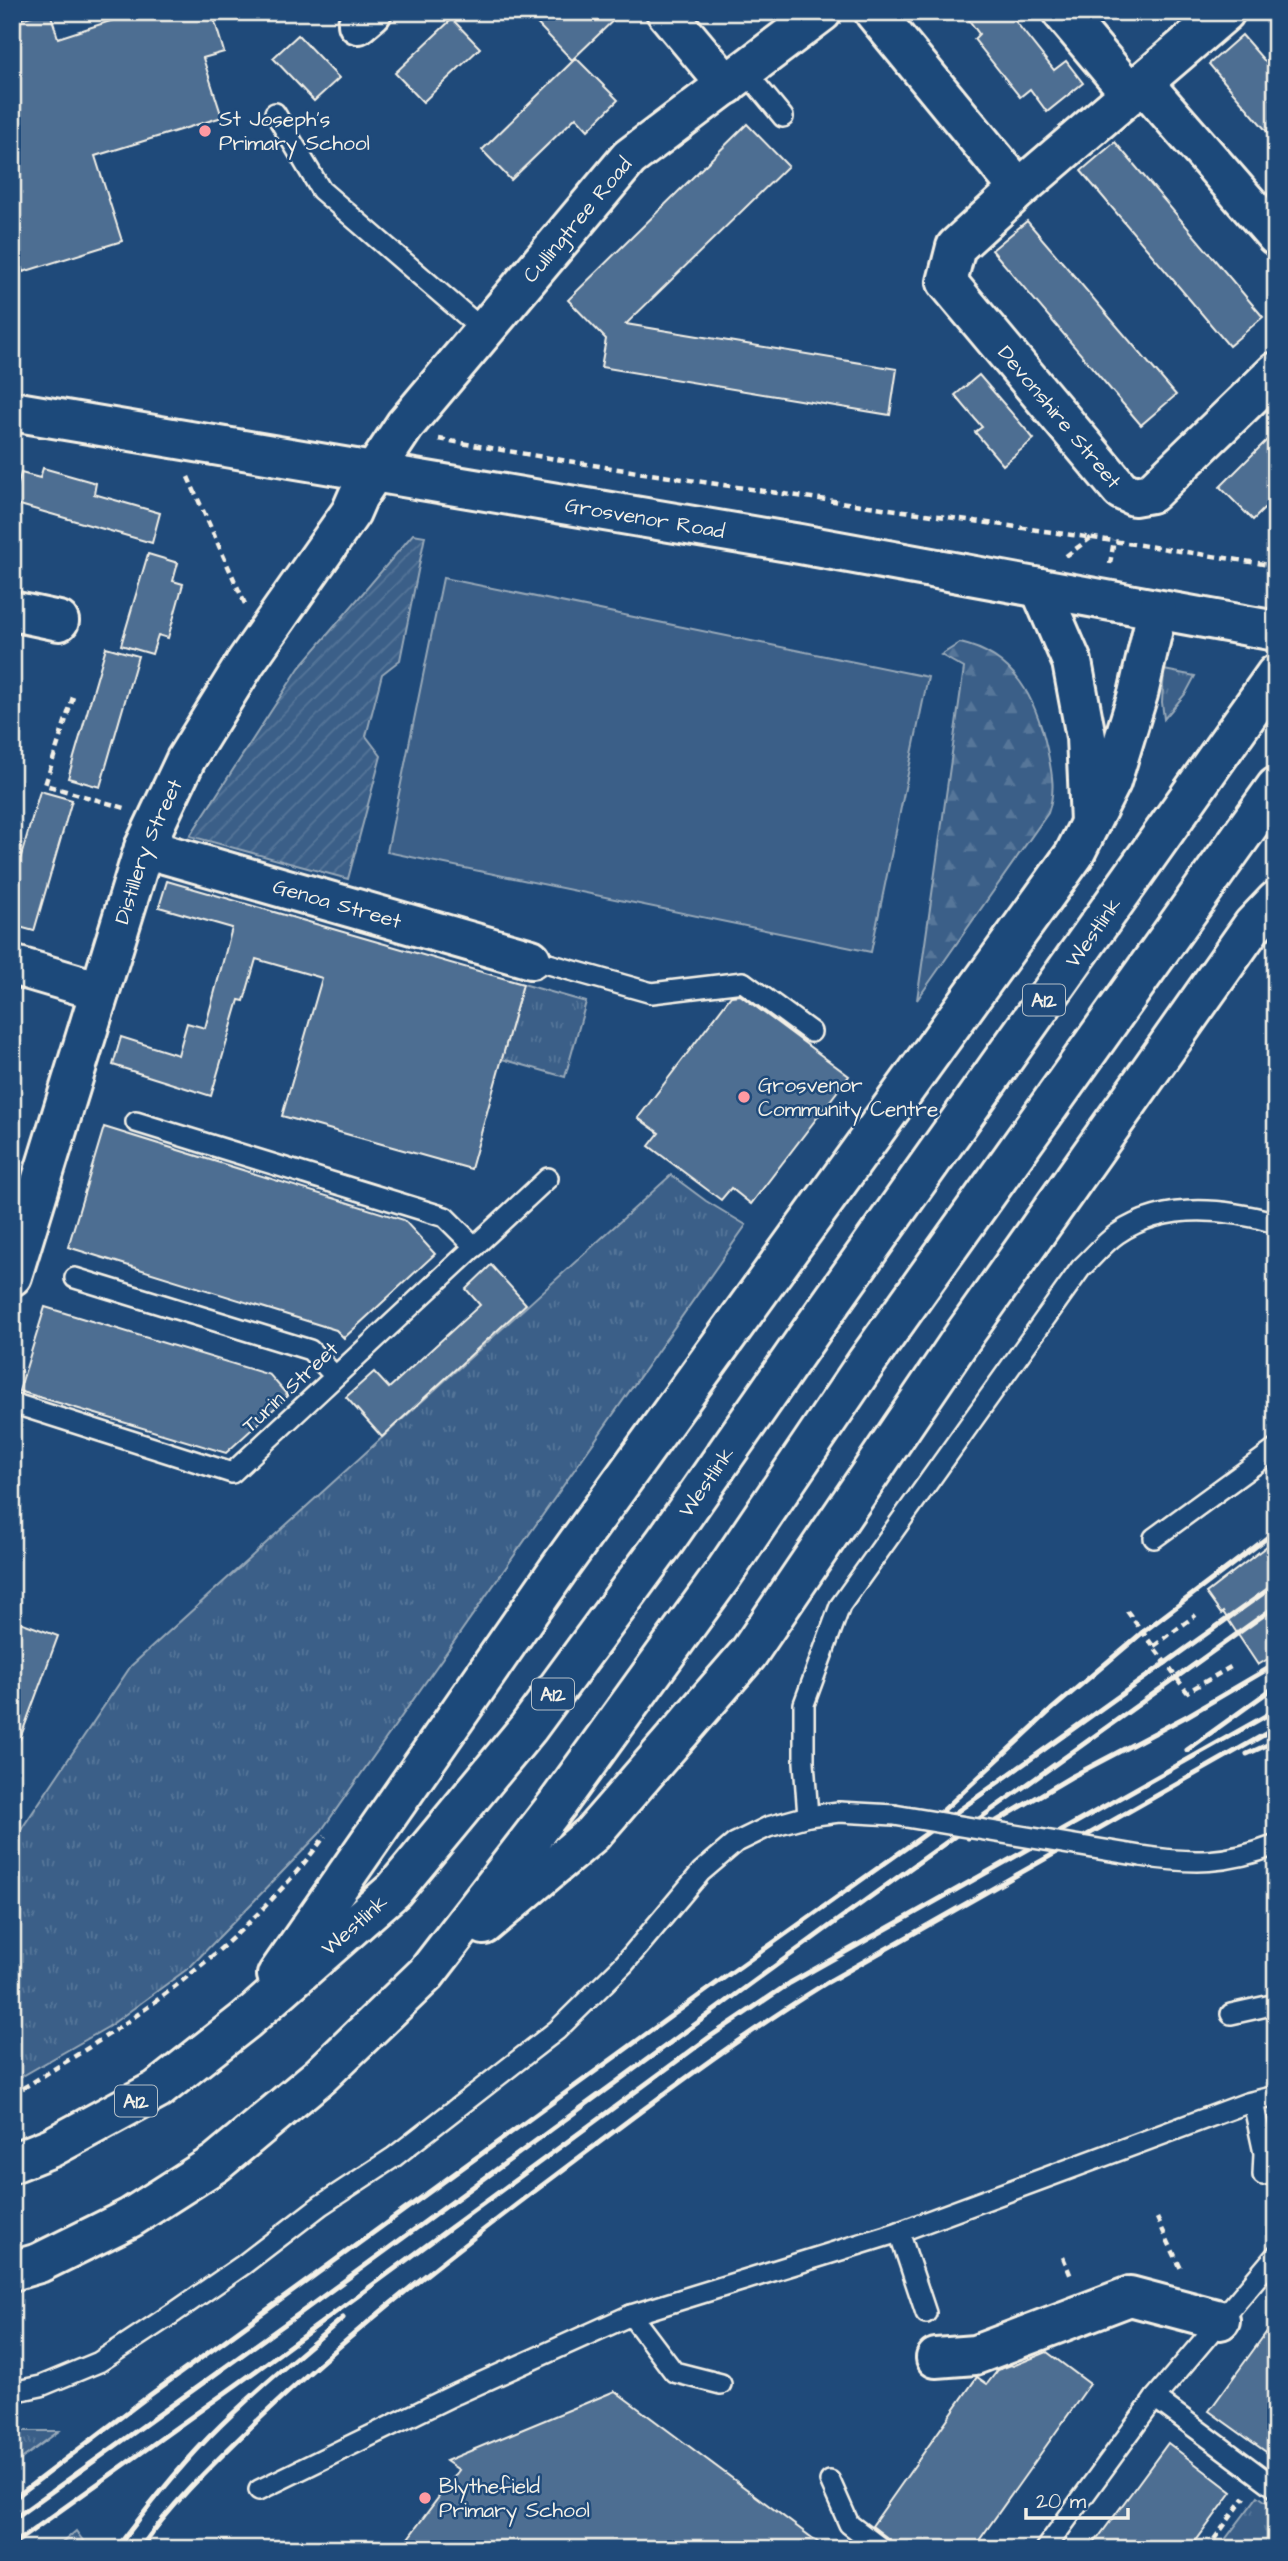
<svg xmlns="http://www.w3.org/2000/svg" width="1288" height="2561" font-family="'Architects Daughter',sans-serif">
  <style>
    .grass { fill: url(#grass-tufts); stroke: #97a8b8; stroke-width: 2 }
    .forest { fill: url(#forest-firs); stroke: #97a8b8; stroke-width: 2 }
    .garden { fill: url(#garden-furrows); stroke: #97a8b8; stroke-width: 2 }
    .pitch { fill: #3a5f88; stroke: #97a8b8; stroke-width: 2 }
    .building { fill: #4d6e92; stroke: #f4f1e8; stroke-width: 2 }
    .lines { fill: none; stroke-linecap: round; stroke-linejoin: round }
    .lane-casing { stroke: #f4f1e8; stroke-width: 24 }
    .street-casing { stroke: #f4f1e8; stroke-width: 44 }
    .secondary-casing { stroke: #f4f1e8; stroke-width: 44 }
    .highway-casing { stroke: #f4f1e8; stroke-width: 44 }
    .path { stroke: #f4f1e8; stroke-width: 4.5; stroke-dasharray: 7 5; stroke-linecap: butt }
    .lane { stroke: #1f4a7a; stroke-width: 19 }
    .street { stroke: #1f4a7a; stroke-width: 38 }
    .secondary { stroke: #1f4a7a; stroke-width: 38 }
    .highway { stroke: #1f4a7a; stroke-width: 38 }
    .rail { stroke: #f4f1e8; stroke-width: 5 }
    .lane-bridge-casing { stroke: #f4f1e8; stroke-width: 24; stroke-linecap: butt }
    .lane-bridge { stroke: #1f4a7a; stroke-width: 19 }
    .poi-dot { fill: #ff9aa2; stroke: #1f4a7a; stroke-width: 2.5 }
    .labels { text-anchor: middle; stroke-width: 5; stroke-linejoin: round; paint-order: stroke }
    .shield { fill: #1f4a7a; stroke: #b4bfc7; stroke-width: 2 }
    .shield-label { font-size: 19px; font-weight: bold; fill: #f4f1e8 }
    .poi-label { font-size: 21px; fill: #f4f1e8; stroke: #1f4a7a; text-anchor: start }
    .street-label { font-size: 21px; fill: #f4f1e8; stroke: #1f4a7a }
  </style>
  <defs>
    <pattern id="grass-tufts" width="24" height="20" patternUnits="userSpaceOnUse" patternTransform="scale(1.75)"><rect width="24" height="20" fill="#3a5f88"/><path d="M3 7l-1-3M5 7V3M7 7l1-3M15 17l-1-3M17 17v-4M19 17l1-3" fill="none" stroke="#577699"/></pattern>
    <pattern id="forest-firs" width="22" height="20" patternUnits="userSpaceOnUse" patternTransform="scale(1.75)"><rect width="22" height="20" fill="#3a5f88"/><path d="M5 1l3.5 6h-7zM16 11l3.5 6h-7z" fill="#577699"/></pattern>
    <pattern id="garden-furrows" width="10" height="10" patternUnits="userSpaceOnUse" patternTransform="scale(1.75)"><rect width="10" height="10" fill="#3a5f88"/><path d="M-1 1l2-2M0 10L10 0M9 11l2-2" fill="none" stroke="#577699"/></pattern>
  </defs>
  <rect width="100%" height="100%" fill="#1f4a7a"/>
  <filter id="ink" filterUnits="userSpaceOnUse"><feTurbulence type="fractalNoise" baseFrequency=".0143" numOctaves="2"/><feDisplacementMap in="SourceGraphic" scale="14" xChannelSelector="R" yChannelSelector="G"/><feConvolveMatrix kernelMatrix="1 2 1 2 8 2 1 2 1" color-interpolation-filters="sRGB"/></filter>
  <g filter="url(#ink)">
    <g class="grass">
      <polygon points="1164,670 1195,676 1186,693 1164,719 1162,702"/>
      <polygon points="523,984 586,1002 565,1077 502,1059"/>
      <polygon points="671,1175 706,1201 746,1225 319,1834 190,1967 108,2027 12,2082 12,1843 131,1666"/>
      <polygon points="12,2431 59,2431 12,2466"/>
      <polygon points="1258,2496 1276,2509 1276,2549 1218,2549"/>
    </g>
    <g class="forest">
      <path d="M960 643C1015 655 1036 699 1047 749 1052 773 1056 790 1048 813L917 1000 964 668 941 655Z"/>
      <polygon points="76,2531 89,2549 55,2549"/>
    </g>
    <polygon class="garden" points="413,534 425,536 400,660 382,674 366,736 381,756 348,879 190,836 299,668"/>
    <polygon class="pitch" points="443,578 928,677 871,952 387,852"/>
    <g class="building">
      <polygon points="43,12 50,12 58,38 138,12 212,12 224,52 203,58 222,117 95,156 122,241 23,272 19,260 12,263 12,22"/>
      <polygon points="526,12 622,12 572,60"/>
      <polygon points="963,12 1008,12 1054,70 1066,61 1083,83 1047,112 1030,89 1020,97 974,39 979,34"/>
      <polygon points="452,19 480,48 423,102 395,73"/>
      <polygon points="298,35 339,78 314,101 273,58"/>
      <polygon points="1242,35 1276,74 1276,142 1209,64"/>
      <polygon points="576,58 618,100 588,130 576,117 511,180 482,150"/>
      <polygon points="747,124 788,166 626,324 897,369 890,415 601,367 606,339 568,300"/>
      <polygon points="1115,142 1263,317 1229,346 1081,171"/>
      <polygon points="1027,221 1176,395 1141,425 992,250"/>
      <polygon points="979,375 1034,439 1003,465 975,432 982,427 955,395"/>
      <polygon points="1276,431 1276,497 1253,520 1220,487"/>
      <polygon points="43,468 96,483 94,494 160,513 152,543 13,503 21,473 40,478"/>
      <polygon points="148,554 178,563 173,581 183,584 168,638 158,635 152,654 121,645"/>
      <polygon points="106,647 138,656 100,787 68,778"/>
      <polygon points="40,791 72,800 34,931 12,925 12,887"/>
      <polygon points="167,881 523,984 471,1169 282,1116 322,978 256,959 244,1001 239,1000 211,1096 113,1065 121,1037 178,1055 187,1023 205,1028 232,928 159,907"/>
      <polygon points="740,995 849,1076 751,1204 731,1188 721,1200 649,1146 659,1133 638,1118 731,996"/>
      <polygon points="104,1127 404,1220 435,1254 344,1338 336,1330 68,1247"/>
      <polygon points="491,1265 526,1304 382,1437 346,1397 374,1372 389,1388 480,1305 466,1289"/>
      <polygon points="45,1307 270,1375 288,1396 226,1453 19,1391"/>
      <polygon points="1276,1539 1276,1654 1258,1665 1223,1612 1221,1614 1206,1593"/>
      <polygon points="12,1619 58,1636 15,1752 12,1751"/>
      <polygon points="1276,2319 1276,2459 1209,2411"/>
      <polygon points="1047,2352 1090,2384 973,2549 894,2549 890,2540 872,2526 977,2377 987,2384 998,2370 1011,2365 1013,2366"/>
      <polygon points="615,2391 827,2549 400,2549 459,2470 446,2461"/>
      <polygon points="1168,2443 1232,2492 1190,2549 1090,2549"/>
    </g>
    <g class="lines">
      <defs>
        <g id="lane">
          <polyline points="745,71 783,117"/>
          <polyline points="275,113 321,190 483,330"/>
          <polyline points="531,959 652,993 743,982 811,1032"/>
          <polyline points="136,1122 445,1217 475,1247"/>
          <polyline points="75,1278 310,1350 335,1376"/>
          <polyline points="12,1403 232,1473 548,1178"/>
          <polyline points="1154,1538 1276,1449"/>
          <path d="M808 1816 804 1762V1704L840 1606 1081 1268C1093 1257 1104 1243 1117 1234 1164 1202 1224 1208 1276 1223"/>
          <path d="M1141 1856C1192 1864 1227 1864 1276 1845"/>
          <polyline points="1231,2014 1276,2004"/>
          <polyline points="1253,2102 1264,2153 1263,2175"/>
          <polyline points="899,2232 926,2313"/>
          <polyline points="721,2384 674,2372 631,2315 899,2232 1247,2103 1276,2096"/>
          <polyline points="12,2392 41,2386 99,2362 175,2312 243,2265 321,2205 394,2157 557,2030 624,1964 701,1872 735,1843 768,1827 808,1816 839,1812 894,1815"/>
          <polyline points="1155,2398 1276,2488"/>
          <polyline points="830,2481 849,2524 882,2549"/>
          <polyline points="259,2490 456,2394 631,2315"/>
          <polyline points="1045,2549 1155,2398 1276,2255"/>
        </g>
        <g id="street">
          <polyline points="666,12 727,85"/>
          <polyline points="874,12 1019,189"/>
          <polyline points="1062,12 1131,94"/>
          <path id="s1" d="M1225 12 1019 189 956 247 947 282 1121 490 1134 496 1151 493 1276 372"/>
          <polyline points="358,24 372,12"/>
          <polyline points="1144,84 1276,236"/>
          <polyline points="12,611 59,621"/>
          <path id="s2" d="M144 848 531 959"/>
          <polyline points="12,965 100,991"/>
          <path id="s3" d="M12 1276 144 848 186 759 246 662 351 512 358 496 405 425 629 158 822 12"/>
          <polyline points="936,2358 975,2355 1130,2296 1220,2320"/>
        </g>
        <g id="secondary">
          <path id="s4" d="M12 411 800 544 1276 631"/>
        </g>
        <g id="highway">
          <polyline points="1040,588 1072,662 1086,737 1090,822"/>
          <polyline points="484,1925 592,1834 748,1654 966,1332 1253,925 1276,901"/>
          <polyline points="277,1975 560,1567 1074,855 1111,782 1138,694 1157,611"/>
          <path id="s5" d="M12 2163 52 2147 157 2090 246 2020 394 1890 528 1728 666 1540 814 1327 1276 674"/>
          <polyline points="12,2271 39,2263 130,2218 216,2163 320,2076 426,1974 558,1803 722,1576 866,1363 1276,787"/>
        </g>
      </defs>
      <use href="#lane" class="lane-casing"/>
      <use href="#street" class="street-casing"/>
      <use href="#secondary" class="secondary-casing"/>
      <use href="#highway" class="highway-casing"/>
      <g class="path">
        <path d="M439 439C717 489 997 521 1276 566"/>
        <polyline points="188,477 245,604"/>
        <polyline points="1066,556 1092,537"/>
        <polyline points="1110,564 1114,540"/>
        <polyline points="73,697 45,785 125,808"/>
        <polyline points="1127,1611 1187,1692 1234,1665"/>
        <polyline points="1154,1646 1196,1615"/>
        <path d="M12 2094C31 2084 49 2072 67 2061 162 2003 259 1926 325 1836"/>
        <polyline points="1270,2199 1276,2214"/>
        <polyline points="1157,2218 1182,2271"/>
        <polyline points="1063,2257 1072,2279"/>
        <polyline points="1207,2549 1245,2497"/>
      </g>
      <use href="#lane" class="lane"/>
      <use href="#street" class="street"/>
      <use href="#secondary" class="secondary"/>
      <use href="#highway" class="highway"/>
      <g class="rail">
        <polyline points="1187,1750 1276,1686"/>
        <polyline points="1247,1754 1276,1741"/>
        <polyline points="936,1817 1051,1710 1143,1632 1276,1531"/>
        <polyline points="968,1838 1071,1777 1187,1716 1276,1664"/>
        <polyline points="12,2500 150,2395 707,1990 1276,1584"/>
        <polyline points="12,2520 292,2319 838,1920 1276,1606"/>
        <polyline points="12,2545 257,2370 711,2036 790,1983 1276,1710"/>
        <path d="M116 2549C146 2510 175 2472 209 2437 251 2394 297 2357 343 2318"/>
        <path d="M140 2549C172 2503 211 2466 251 2427 339 2342 434 2267 532 2193 628 2121 723 2047 826 1983L1276 1728"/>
      </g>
      <defs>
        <polyline id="lane-bridge" points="894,1815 1141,1856"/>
      </defs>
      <use href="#lane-bridge" class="lane-bridge-casing"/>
      <use href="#lane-bridge" class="lane-bridge"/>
    </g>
  </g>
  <g class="poi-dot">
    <circle cx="205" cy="131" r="7"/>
    <circle cx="744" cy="1097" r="7"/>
    <circle cx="425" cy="2498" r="7"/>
  </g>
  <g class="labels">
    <g class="shield">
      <rect x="1023" y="984.5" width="42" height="31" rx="5"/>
      <rect x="532" y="1678.5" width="42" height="31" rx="5"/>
      <rect x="115" y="2085.5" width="42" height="31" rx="5"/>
    </g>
    <g class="shield-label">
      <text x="1044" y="1007">A12</text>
      <text x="553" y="1701">A12</text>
      <text x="136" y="2108">A12</text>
    </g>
    <g class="poi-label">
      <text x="219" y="126">St Joseph's<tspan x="219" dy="24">Primary School</tspan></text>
      <text x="758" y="1092">Grosvenor<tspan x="758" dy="24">Community Centre</tspan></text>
      <text x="439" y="2493">Blythefield<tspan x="439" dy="24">Primary School</tspan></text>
    </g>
    <g class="street-label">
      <text dy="7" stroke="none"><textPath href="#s3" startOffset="1214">Cullingtree Road</textPath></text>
      <text dy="7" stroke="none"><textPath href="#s1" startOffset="569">Devonshire Street</textPath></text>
      <text dy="7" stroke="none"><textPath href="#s4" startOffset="642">Grosvenor Road</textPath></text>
      <text dy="7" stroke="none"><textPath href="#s3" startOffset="446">Distillery Street</textPath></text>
      <text dy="7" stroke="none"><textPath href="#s2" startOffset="201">Genoa Street</textPath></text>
      <text dy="7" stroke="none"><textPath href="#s5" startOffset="1659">Westlink</textPath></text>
      <text transform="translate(290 1387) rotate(-43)" y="7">Turin Street</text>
      <text dy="7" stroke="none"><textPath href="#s5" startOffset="987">Westlink</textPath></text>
      <text dy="7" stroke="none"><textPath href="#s5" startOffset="420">Westlink</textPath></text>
    </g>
  </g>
  <rect width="1288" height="2561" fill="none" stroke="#1f4a7a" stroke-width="42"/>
  <rect x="21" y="21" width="1246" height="2519" fill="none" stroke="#f4f1e8" stroke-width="2.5" filter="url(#ink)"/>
  <path d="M1026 2508v10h102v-10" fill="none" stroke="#f4f1e8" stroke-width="3.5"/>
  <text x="1036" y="2508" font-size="21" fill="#f4f1e8" stroke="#1f4a7a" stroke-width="5" paint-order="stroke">20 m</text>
</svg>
